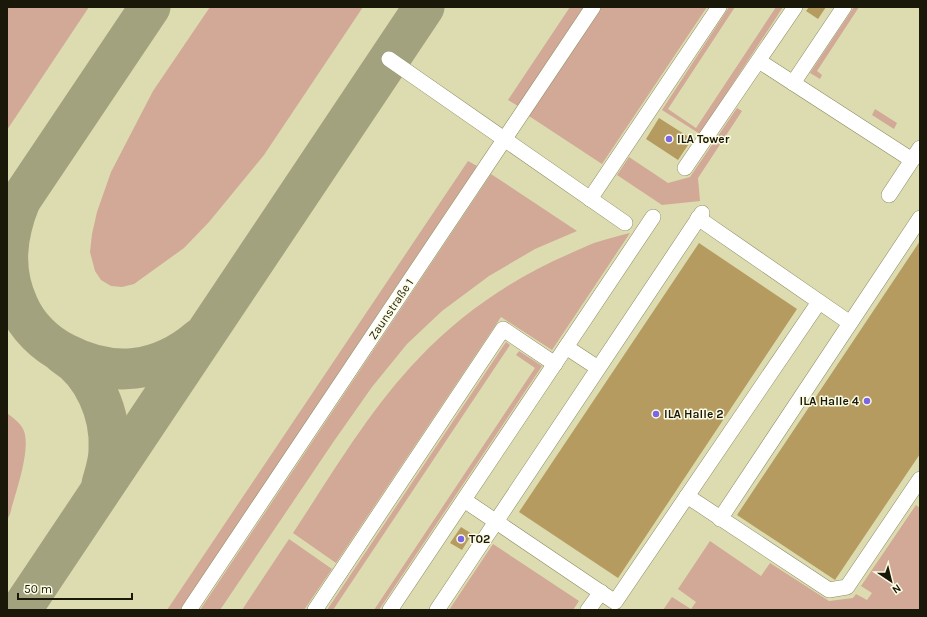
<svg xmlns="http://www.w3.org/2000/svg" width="927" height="617" font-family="Karla,sans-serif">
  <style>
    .green { fill: #d1a996 }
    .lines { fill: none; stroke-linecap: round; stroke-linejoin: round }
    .taxiway { stroke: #a3a27e; stroke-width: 41 }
    .building { fill: #b59b5f }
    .minor-casing { stroke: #8d8c63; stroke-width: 16 }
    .minor { stroke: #fff; stroke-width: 15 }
    .poi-dot { fill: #7b67e3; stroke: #fcfce5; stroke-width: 1.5 }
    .labels { text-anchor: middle; stroke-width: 3; stroke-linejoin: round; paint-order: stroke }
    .poi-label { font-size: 12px; font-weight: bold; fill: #1a1909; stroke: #fcfce5; text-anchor: start }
    .street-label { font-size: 12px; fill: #1a1909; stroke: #fcfce5 }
  </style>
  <rect width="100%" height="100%" fill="#dddcb0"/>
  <g class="green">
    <polygon points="7,7 89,7 7,130"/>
    <polygon points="210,7 363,7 264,155 209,222 184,248 134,284 122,287 111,286 101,280 95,271 90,252 92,234 97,212 111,172 153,91"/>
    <polygon points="570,7 584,7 518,106 508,100"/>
    <polygon points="601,7 707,7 602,164 529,116"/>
    <polygon points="729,7 735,7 668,109 696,128 776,7 783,7 700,134 662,110"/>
    <polygon points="854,7 859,7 817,71 822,75 820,79 810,73"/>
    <polygon points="737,108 742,111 698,178 700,201 662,205 617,175 629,157 668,183 690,177"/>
    <polygon points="875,109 897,123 894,129 872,115"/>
    <polygon points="468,161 477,166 180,610 167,610"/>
    <polygon points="491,174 577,231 535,249 489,276 442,311 407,344 372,387 334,441 220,610 200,610"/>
    <path d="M630 233 552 350 501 317 336 563 293 533C332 474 369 410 419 358 461 314 513 278 569 254 578 250 586 246 594 243 606 239 618 236 630 233Z"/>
    <polygon points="506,342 510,345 333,610 327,610"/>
    <polygon points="519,351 542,366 379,610 374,610 535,368 516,355"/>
    <path d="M7 413C13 418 21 423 24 431 31 451 15 494 10 514L7 520Z"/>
    <polygon points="916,505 920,508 920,610 663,610 672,597 691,609 696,602 678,589 710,541 761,576 770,563 829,601 853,598 856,594 867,600 872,593 861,586"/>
    <polygon points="289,539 332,569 304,610 242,610"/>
    <polygon points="493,544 579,601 573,610 449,610"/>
  </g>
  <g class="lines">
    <g class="taxiway">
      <path d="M20 201C6 236 2 270 18 305 27 326 45 344 66 354 112 378 159 373 199 339"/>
      <polyline points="7,220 150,7"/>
      <path d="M63 354C94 373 111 414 109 450 109 462 105 473 102 484"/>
      <polyline points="21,610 424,7"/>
    </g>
  </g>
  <g class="building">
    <polygon points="809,7 826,7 818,19 806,11"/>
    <polygon points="659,118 692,139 678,160 646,139"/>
    <polygon points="920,241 920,454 835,580 737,515"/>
    <polygon points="699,243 797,309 618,578 519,512"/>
    <polygon points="461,527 472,534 462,550 450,543"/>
  </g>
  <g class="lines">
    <defs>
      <g id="minor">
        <polyline points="389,59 625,223"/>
        <polyline points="759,61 912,160"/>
        <polyline points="793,83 844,7"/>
        <polyline points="685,168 795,7"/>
        <polyline points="889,195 920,148"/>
        <polyline points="590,199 719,7"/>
        <polyline points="698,218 850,323"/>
        <polyline points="566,347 598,368"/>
        <polyline points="687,496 829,590 847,587 920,479"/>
        <polyline points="464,500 615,602 819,302"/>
        <polyline points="720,519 920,218"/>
        <polyline points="189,610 593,7"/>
        <polyline points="315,610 503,329 555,364"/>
        <polyline points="390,610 653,217"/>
        <polyline points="437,610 702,213"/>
        <polyline points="588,610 601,592"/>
      </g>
    </defs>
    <use href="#minor" class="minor-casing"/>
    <use href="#minor" class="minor"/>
  </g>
  <g class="poi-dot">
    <circle cx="669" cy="139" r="4"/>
    <circle cx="867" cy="401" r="4"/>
    <circle cx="656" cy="414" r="4"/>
    <circle cx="461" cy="539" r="4"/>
  </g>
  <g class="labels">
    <g class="poi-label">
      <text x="677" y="143">ILA Tower</text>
      <text x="859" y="405" text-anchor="end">ILA Halle 4</text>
      <text x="664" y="418">ILA Halle 2</text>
      <text x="469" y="543">T02</text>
    </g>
    <g class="street-label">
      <text transform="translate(391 309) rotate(-56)" y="4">Zaunstraße 1</text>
    </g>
  </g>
  <rect width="927" height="617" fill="none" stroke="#1a1909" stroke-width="16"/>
  <g transform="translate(891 581) rotate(145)" stroke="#fcfce5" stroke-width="3" paint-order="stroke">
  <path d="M0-3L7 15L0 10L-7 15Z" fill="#1a1909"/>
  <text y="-6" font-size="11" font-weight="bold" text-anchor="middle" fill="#1a1909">N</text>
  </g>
  <path d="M18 593v6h114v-6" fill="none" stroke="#1a1909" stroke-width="2"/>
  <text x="24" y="593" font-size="12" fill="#1a1909" stroke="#fcfce5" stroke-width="3" paint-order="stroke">50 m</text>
</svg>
